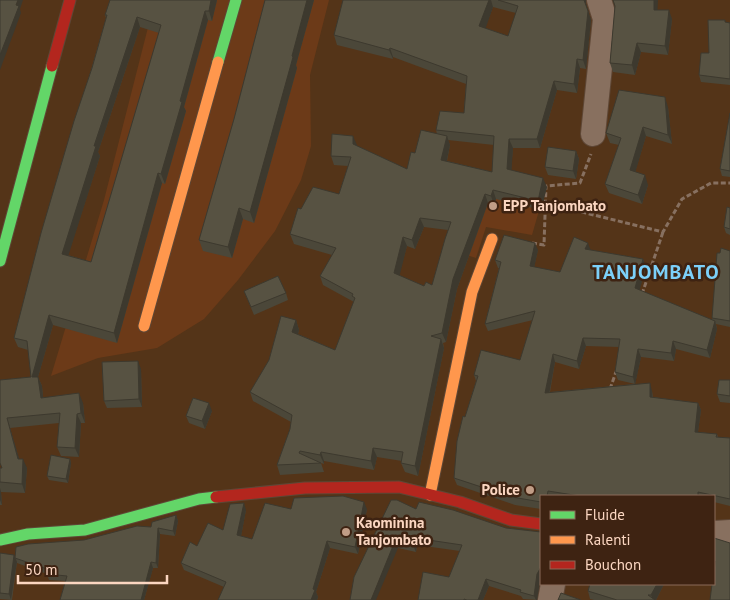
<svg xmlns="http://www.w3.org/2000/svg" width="730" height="600" font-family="'PT Sans',sans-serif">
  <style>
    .built { fill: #6c3a18 }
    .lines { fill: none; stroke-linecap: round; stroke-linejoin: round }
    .street-casing { stroke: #5e4736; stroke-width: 26 }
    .fast-casing { stroke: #5e4736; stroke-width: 13 }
    .slow-casing { stroke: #5e4736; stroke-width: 13 }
    .jam-casing { stroke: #5e4736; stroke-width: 13 }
    .path { stroke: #877060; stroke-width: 3; stroke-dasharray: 5 2.5; stroke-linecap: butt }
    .street { stroke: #88705f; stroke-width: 24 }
    .fast { stroke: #63d668; stroke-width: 11 }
    .slow { stroke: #ff974d; stroke-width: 11 }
    .jam { stroke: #b3261e; stroke-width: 11 }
    .wall { fill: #4b4739; fill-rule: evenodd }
    .shaded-wall { fill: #3d392e }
    .building { fill: #575242; stroke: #3d392e; fill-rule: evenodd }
    .poi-dot { fill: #c19d86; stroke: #3e2312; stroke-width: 2 }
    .labels { text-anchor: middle; stroke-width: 5; stroke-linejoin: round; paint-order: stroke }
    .poi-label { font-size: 15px; font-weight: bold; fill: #fbd6c1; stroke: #3e2312; text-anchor: start }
    .district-label { font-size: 20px; font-weight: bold; letter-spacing: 1px; fill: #7cd0f9; stroke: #3e2312 }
  </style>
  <rect width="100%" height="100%" fill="#543418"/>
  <g class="built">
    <polygon points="155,0 329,0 310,75 311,146 301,180 275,231 238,280 204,319 157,348 98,358 51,376 104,200"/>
    <polygon points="445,166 546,186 532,235 486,227 476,258 448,249 463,213"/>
  </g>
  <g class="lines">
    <defs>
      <g id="street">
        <polyline points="593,134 605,19 599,0"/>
        <polyline points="714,533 730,532"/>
        <polyline points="550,600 553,584"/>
      </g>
      <g id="fast">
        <polyline points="218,62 236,0"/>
        <polyline points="0,261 52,66"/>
        <polyline points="0,540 28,534 85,530 199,499 216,497"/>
      </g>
      <g id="slow">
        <polyline points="144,326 218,62"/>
        <polyline points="430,495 472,292 492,239"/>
      </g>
      <g id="jam">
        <polyline points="52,66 70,0"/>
        <polyline points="216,497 305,488 399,487 460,502 511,520 541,524"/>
      </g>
    </defs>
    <use href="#street" class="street-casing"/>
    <use href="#fast" class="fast-casing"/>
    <use href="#slow" class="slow-casing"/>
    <use href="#jam" class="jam-casing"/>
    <g class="path">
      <polyline points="545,203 663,232 682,199 711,183 730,183"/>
      <polyline points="532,243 544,245 546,186 580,183 591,154"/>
      <polyline points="642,294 663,232"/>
      <polyline points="610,389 617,369"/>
    </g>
    <use href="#street" class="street"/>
    <use href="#fast" class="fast"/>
    <use href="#slow" class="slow"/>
    <use href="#jam" class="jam"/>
  </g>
  <g class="wall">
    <path d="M217 0 212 21 208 20 184 107 186 111 165 184 162 183 117 343 53 325 38 377 42 386 43 397 83 403 85 423H81L79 457 61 456 57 447 59 423 10 428 19 459 27 468 25 493 1 492 2 505H0V468H2L0 380 31 377 28 350 18 347 14 338 106 18 105 15ZM140 27 159 33 91 262 68 255 100 156 98 152Z"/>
    <polygon points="265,0 314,0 296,65 297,68 254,223 243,219 232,258 203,251 199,240 234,119"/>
    <path d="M343 0H586V4L591 20 586 69 580 68 577 93 557 90 540 148H513L511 170 547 187 541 210 496 199 494 205 488 203 457 289 446 342 443 343 444 348 418 476 405 472 401 463 402 461 377 457 374 470 324 461V464L321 463 324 472 280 475 277 465 290 429 291 422 253 401 250 392 296 320 299 330 298 334 335 350 354 302 323 285 320 276 332 255 294 244 290 234 301 209 339 194 348 166 334 165 331 156 357 146 407 169 415 153 437 134 436 130 464 113 466 84 393 57V59L337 45 334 35ZM493 7 516 13 508 36 485 28ZM448 140 494 145 492 172 447 161 450 145ZM424 227 448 230 432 285 424 286 399 275 407 246 415 249Z"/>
    <polygon points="615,6 658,10 672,19 668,55 641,52 635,75 613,72 610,63"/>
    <polygon points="726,22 730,23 730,85 701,82 699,75 709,53"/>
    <polygon points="668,107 672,144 646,136 635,172 648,185 642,204 609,193 605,184 619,145 610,143 606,133"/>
    <polygon points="730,113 730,177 722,176 720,169"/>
    <polygon points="576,151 579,159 576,179 548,175 545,167"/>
    <polygon points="730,208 730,235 726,233 724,227"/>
    <path d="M538 250 534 267 560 272 590 250 643 259 646 267 639 290 712 320V318L720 253 730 251V327L716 324 717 329 710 358 676 349 674 361 641 357 635 384 652 391 653 397 698 403 701 410 698 432 717 434 718 437 730 438V506L714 502V496H541V509L515 505 457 485 454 478 465 417 476 381 474 375 520 360 533 320 488 331 485 324 499 268H498L495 260ZM586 346 619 347 615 372 618 380 635 384 550 392 555 362 579 369Z"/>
    <polygon points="244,291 286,293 288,300 254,315"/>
    <polygon points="141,369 142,407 107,408 104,401"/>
    <polygon points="730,380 730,403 720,402 717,394"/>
    <polygon points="212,411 205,429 189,423 186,416"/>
    <polygon points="70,459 71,463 68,483 49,480 47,476"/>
    <polygon points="291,509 367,509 358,554 330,548 316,592 318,597 317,600 218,600 224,587 184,570 181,563 197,546 223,530 246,510 241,536 252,539"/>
    <polygon points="416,509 506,528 541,532 541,578 540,581 537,600 523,599 521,596 489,586 483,600 418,600 449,577 460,551 417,545 416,552 398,548 350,600"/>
    <polygon points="176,515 178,521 175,536 160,534 158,568 153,568 144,600 60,600 65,581 49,580 47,574 17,563 15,558 84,540 151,527"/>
    <polygon points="0,553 14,555 17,562 12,600 0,599"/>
    <polygon points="590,584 664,584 656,600 594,600 590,599 588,591"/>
  </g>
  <g class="shaded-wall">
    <polygon points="18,0 23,0 20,9 21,13 0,70 0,55"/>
    <polygon points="211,0 217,0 212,21 209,11"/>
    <polygon points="307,0 314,0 296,65 297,68 254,223 250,212"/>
    <polygon points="489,0 491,0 493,7 483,36 479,26"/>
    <polygon points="584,0 586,0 586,4 591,20 586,69 583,60"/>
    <polygon points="654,0 658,0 657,20 654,10"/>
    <polygon points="669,10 672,19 668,55 665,46"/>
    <polygon points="205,11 208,20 184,107 186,111 165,184 161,174 180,101"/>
    <polygon points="137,17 140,27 98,152 100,156 66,263 62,254 94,146"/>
    <polygon points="637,43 641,52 635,75 632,65"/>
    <polygon points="390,48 393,57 393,59 389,50"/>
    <polygon points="577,59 580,68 577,93 574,84"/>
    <polygon points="554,81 557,90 540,148 537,139"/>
    <polygon points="665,97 668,107 672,144 668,135"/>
    <polygon points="643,127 646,136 633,180 630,170"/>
    <polygon points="353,136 357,145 356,153 353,144"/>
    <polygon points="447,136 450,145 445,169 441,160"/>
    <polygon points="509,139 513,148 511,178 507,169"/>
    <polygon points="576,151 579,159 576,179 573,171"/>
    <polygon points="158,173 162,183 117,343 114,333"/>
    <polygon points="645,175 648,185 642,204 638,195"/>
    <polygon points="543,178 547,187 541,210 538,201"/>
    <polygon points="493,190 496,199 494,205 491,196"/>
    <polygon points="485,194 488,203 457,289 446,342 442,333 453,279"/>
    <polygon points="239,208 243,219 232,258 228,247"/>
    <polygon points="420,218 424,227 415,249 412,240"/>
    <polygon points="403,237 407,246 398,282 394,273"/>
    <polygon points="535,243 538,250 533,273 530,266"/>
    <polygon points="588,243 591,251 585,249"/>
    <polygon points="643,259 646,267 638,296 635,288"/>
    <polygon points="49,315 53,325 38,377 42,386 44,407 32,377"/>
    <polygon points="296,320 299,330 296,342 292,332"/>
    <polygon points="715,321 717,329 710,358 707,350"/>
    <polygon points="583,338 586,346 579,369 577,361"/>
    <polygon points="441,339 444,348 418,476 415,466"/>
    <polygon points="673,341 676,349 674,361 671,353"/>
    <polygon points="638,349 641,357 635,385 633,377"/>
    <polygon points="553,354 555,362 548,400 545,393"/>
    <polygon points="138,361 141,369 142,407 139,399"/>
    <polygon points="650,383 652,391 653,405 650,397"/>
    <polygon points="79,393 83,403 85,423 81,413"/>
    <polygon points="209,403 212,411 205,429 202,421"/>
    <polygon points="698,403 701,410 697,440 695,432"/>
    <polygon points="77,414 81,423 79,457 75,448"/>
    <polygon points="7,418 22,468 18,459"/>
    <polygon points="373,448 377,457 374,470 371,461"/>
    <polygon points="321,452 324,461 324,464 320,455"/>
    <polygon points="23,459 27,468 25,493 22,484"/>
    <polygon points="70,459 71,463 68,483 66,479"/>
    <polygon points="0,488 1,492 2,505 0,500"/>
    <polygon points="364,502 367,509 358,554 355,547"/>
    <polygon points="244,503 246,510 240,542 237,535"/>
    <polygon points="176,515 178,521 175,536 173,531"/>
    <polygon points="158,528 160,534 158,568 156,563"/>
    <polygon points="415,538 417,545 416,552 413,545"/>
    <polygon points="327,541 330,548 316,592 318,597 317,600 311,600 313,589"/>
    <polygon points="395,541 398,548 376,600 371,600"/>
    <polygon points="14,555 17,562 11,600 9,594"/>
    <polygon points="151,562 153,568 144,600 141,600"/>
    <polygon points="541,567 541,578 540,581 537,600 536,600 534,596 537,574"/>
    <polygon points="486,579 489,586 483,600 478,600"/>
    <polygon points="657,584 664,584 656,600 653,600 651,595"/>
  </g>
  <g class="building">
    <polygon points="0,0 18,0 16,5 19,6 0,55"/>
    <path d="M110 0H211L209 11H205L180 101 182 102 161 174 158 173 114 333 49 315 32 377H38L41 398 79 393 81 413 77 414 75 448 57 447 60 413 7 418 18 459H23L22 484 0 482V468H2L0 463V380L31 377 27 341 14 338 41 233 74 121 92 68 107 15H105ZM137 17 161 25 91 262 62 254 96 146H94Z"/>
    <polygon points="265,0 307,0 292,56 293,57 250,212 239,208 228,247 199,240 234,119"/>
    <path d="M343 0H489L479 26 508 36 518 6 498 0H584L588 11 583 60 577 59 574 84 554 81 537 139H509L507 169 543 178 538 201 493 190 491 196 485 194 453 279 442 333 431 336 441 339 415 466 401 463 403 452 373 448 371 461 321 452 320 455 300 451 299 453 321 463 277 465 290 429 292 415 250 392 269 360 281 316 296 320 292 332 335 350 355 298 352 296 353 294 320 276 336 248 290 234 298 208 301 209 313 187 339 194 351 157 331 156 332 134 353 136V144L407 169 411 152 415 153 421 130 447 136 441 160 492 172 494 136 436 130 440 111 464 113 467 76 390 48 389 50 334 35ZM420 218 451 222 445 239 432 285 426 282 424 286 394 273 403 237 412 240Z"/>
    <polygon points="613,0 654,0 654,10 669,10 665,46 637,43 632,65 610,63 615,6"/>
    <polygon points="708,20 725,20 725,22 730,23 730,79 699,75 701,53 709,53"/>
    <polygon points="619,90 665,97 668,135 643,127 630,170 645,175 638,195 605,184 621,138 606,133"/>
    <polygon points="730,113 730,171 720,169"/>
    <polygon points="548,147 576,151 573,171 545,167"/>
    <polygon points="727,207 730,208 730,229 724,227"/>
    <polygon points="504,235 535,243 530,266 560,272 574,237 588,243 585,249 643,259 635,288 715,321 707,350 673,341 671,353 638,349 633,377 615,372 620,339 583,338 577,361 553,354 545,393 650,383 650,397 698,403 695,432 717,434 716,437 730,438 730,499 698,492 698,496 580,496 548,491 547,496 541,496 541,502 512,497 454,478 457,441 463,416 465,417 478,376 474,375 481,350 520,360 535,311 485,324 501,262 495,260"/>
    <polygon points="721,248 730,251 730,321 712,318 717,253 720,253"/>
    <polygon points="278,276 286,293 251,307 244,291"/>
    <polygon points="138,361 139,399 104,401 102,362"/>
    <polygon points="719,380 730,380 730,396 717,394"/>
    <polygon points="193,398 209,403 202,421 186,416"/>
    <polygon points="51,455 70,459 66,479 47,476"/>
    <polygon points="343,496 364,502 355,547 327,541 313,589 315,590 311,600 218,600 226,582 181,563 190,542 197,546 208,523 223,530 230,504 244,503 237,535 252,539 265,503 291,509 294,498"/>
    <polygon points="391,500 397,500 416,509 419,502 453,510 506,528 541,532 541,567 537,574 534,596 520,592 521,590 486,579 478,600 467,600 464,599 464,600 418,600 423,572 449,577 462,545 415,538 413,545 395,541 371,600 350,600 354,577"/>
    <polygon points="176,515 173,531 158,528 156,563 151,562 141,600 60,600 67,576 47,574 47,569 15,558 16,547 28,544 84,540 137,526 151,527 152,522"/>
    <polygon points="714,538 730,543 730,600 710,600 712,584 714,584 714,573 715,561 714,561"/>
    <polygon points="0,553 14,555 9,594 0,593"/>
    <polygon points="590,584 657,584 651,595 648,595 655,600 617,600 588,591"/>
    <polygon points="561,593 581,600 558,600"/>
  </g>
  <g class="poi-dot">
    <circle cx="493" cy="206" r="5"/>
    <circle cx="530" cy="490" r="5"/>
    <circle cx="346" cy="532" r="5"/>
  </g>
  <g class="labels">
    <g class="poi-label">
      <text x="503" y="211">EPP Tanjombato</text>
      <text x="520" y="495" text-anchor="end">Police</text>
      <text x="356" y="528">Kaominina<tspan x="356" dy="17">Tanjombato</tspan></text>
    </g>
    <g class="district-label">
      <text x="656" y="279">TANJOMBATO</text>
    </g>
  </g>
  <rect x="540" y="495" width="175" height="90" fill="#3e2312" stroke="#8a6b58"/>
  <rect x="550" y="511" width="25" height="8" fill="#63d668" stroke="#8a6b58"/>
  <text x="585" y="520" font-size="15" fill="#fbd6c1">Fluide</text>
  <rect x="550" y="536" width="25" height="8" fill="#ff974d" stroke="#8a6b58"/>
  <text x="585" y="545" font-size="15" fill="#fbd6c1">Ralenti</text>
  <rect x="550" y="561" width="25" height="8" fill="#b3261e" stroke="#8a6b58"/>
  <text x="585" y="570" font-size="15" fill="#fbd6c1">Bouchon</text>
  <path d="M18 575v8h149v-8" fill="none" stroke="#fbd6c1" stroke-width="2.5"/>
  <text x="25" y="575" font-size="15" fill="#fbd6c1" stroke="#3e2312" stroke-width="4" paint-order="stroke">50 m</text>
</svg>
